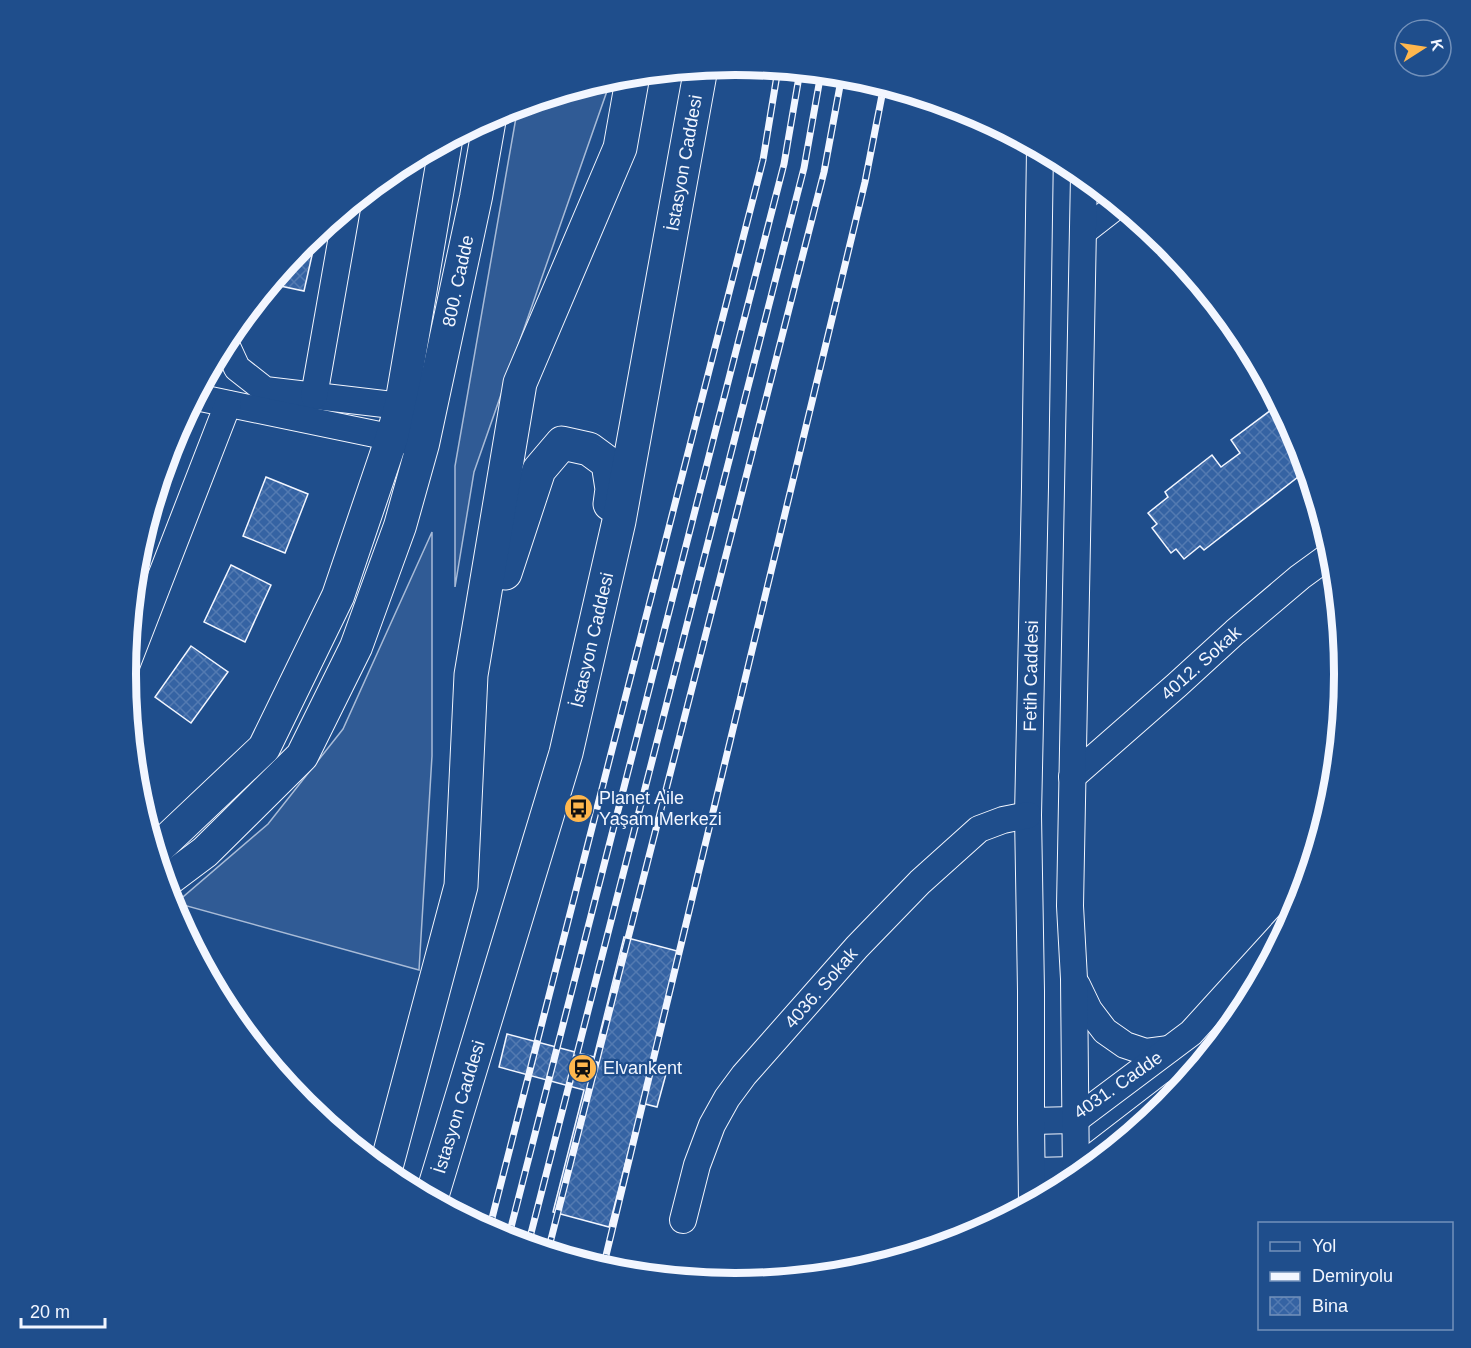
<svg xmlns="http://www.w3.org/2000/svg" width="1471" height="1348" font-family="Helvetica,sans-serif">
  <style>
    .built { fill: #305b95; stroke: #a8bbd7; stroke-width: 1.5 }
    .building { fill: url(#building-cross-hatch); stroke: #f2f6ff; stroke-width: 1.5 }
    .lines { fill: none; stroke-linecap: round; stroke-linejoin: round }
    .minor-casing { stroke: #f2f6ff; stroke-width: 28 }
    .tertiary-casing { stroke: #f2f6ff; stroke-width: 34 }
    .primary-casing { stroke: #f2f6ff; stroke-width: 35 }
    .minor { stroke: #1f4e8c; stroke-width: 26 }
    .tertiary { stroke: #1f4e8c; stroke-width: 32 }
    .primary { stroke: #1f4e8c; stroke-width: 33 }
    .rail-casing { stroke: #f2f6ff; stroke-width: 7 }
    .rail { stroke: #1f4e8c; stroke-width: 4.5; stroke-dasharray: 14; stroke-linecap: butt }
    .labels { text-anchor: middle; stroke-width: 4.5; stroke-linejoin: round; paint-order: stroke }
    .street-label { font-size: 18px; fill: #f2f6ff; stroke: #1f4e8c }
    .poi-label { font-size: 18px; fill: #f2f6ff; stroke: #1f4e8c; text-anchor: start }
    .rim { fill: none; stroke: #f2f6ff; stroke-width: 8 }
  </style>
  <defs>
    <pattern id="building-cross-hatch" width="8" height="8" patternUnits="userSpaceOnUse" patternTransform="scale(1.5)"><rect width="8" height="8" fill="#3563a3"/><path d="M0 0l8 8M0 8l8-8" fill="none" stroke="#537ab1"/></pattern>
  </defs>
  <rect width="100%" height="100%" fill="#1f4e8c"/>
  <g class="built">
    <polygon points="608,79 607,91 474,472 455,587 455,466 518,106"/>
    <polygon points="432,532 432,756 419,970 176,903 268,824 343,729"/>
  </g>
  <g class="building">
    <polygon points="317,233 304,291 271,284 305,243"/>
    <polygon points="1279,404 1299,441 1307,470 1204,550 1200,546 1184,559 1176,549 1171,553 1152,528 1157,524 1148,513 1168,497 1165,492 1212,455 1221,467 1240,453 1231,440"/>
    <polygon points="162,476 169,478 146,537 144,536"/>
    <polygon points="266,477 308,494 285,553 243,536"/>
    <polygon points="231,565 271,585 245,642 204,622"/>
    <polygon points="191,646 228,672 191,723 155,697"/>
    <polygon points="624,937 681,952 650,1070 666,1074 657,1107 641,1103 609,1227 553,1212 584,1090 499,1067 507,1034 594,1057"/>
  </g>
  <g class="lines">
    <defs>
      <g id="minor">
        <polyline points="1083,232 1119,204"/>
        <polyline points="225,342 237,368 265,390 418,408"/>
        <polyline points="314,396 347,208"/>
        <polyline points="196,397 423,444"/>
        <polyline points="127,664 228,404"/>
        <polyline points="1072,777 1177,685 1235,632 1300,577 1333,553"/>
        <polyline points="1077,985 1089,1010 1105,1031 1125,1045 1146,1052 1169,1049"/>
        <polyline points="1031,1121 1075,1120 1191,1033 1289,925"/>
        <polyline points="1032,1171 1076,1170 1176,1093"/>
        <polyline points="1076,1179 1074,979 1070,906 1084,175"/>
        <polyline points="1032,1203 1031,1121 1031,991 1028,815 1035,487 1040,149"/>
        <polyline points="683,1220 697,1165 712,1125 727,1098 744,1075 857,947 920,882 979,829 1003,820 1028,815"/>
      </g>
      <g id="tertiary">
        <polyline points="155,851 264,748 338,596 392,437 401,405 446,141"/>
        <polyline points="165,882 205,852 302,756 356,647 400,526 423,444 476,197 490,118"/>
      </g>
      <g id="primary">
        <polyline points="505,573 539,470 562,443 589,449 608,463 612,489 610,504"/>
        <polyline points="385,1171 461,886 471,675 520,383 620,148 633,75"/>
        <polyline points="431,1199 566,753 619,521 701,68"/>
      </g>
    </defs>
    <use href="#minor" class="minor-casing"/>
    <use href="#tertiary" class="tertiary-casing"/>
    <use href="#primary" class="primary-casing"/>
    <use href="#minor" class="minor"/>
    <use href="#tertiary" class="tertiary"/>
    <use href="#primary" class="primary"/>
    <defs>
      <g id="rail">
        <polyline points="489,1230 763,160 778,69"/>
        <polyline points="508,1239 784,164 800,71"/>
        <polyline points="528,1245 804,168 821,73"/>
        <polyline points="548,1251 824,172 842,75"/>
        <polyline points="603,1268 865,182 884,85"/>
      </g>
    </defs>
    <use href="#rail" class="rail-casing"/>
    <use href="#rail" class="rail"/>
  </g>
  <defs>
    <symbol id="bus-disc" viewBox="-11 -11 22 22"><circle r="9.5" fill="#ffb74d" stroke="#1f4e8c"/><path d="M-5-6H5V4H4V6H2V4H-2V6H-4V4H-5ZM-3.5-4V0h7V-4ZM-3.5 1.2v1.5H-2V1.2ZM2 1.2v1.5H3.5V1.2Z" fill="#111"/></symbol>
    <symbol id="station-disc" viewBox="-11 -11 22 22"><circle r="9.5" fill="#ffb74d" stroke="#1f4e8c"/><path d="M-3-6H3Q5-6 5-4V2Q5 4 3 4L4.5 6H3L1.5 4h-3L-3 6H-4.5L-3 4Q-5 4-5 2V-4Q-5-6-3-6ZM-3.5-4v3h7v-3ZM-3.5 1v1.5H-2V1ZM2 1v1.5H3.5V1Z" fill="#111"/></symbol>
  </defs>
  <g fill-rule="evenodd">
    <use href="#bus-disc" x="562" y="792" width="33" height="33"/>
    <use href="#station-disc" x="566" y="1052" width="33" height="33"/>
  </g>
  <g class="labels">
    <g class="street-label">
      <text transform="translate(684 163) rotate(-80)" y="6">İstasyon Caddesi</text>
      <text transform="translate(458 281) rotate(-78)" y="6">800. Cadde</text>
      <text transform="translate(592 640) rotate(-77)" y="6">İstasyon Caddesi</text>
      <text transform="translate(1201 663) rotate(-42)" y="6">4012. Sokak</text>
      <text transform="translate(1031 676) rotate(-89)" y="6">Fetih Caddesi</text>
      <text transform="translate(821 988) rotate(-49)" y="6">4036. Sokak</text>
      <text transform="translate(1118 1085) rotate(-35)" y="6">4031. Cadde</text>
      <text transform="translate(459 1107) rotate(-73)" y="6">İstasyon Caddesi</text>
    </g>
    <g class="poi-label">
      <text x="599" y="804">Planet Aile<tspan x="599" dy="21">Yaşam Merkezi</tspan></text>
      <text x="603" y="1074">Elvankent</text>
    </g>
  </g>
  <path d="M0 0H1471V1348H0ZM136 674a599 599 0 1 1 1198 0a599 599 0 1 1-1198 0Z" fill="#1f4e8c" fill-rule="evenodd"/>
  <path class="rim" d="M136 674a599 599 0 1 1 1198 0a599 599 0 1 1-1198 0Z"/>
  <rect x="1258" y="1222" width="195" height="108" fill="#1f4e8c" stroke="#7391ba" stroke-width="1.5"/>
  <rect x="1270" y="1242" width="30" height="9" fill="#1f4e8c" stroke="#7391ba" stroke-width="1.5"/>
  <text x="1312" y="1252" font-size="18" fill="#f2f6ff">Yol</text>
  <rect x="1270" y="1272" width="30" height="9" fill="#f2f6ff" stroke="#7391ba" stroke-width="1.5"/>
  <text x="1312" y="1282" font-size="18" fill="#f2f6ff">Demiryolu</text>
  <rect x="1270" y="1297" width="30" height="18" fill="url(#building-cross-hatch)" stroke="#7391ba" stroke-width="1.5"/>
  <text x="1312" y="1312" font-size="18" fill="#f2f6ff">Bina</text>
  <g transform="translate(1423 48) rotate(78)"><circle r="28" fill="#1f4e8c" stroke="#7391ba" stroke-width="1.5"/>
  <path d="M0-4.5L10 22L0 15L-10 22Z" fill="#ffb74d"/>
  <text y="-9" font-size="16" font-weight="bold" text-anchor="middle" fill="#f2f6ff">K</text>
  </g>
  <path d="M21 1318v9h84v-9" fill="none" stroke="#f2f6ff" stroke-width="3"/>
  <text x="30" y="1318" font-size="18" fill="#f2f6ff" stroke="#1f4e8c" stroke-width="4.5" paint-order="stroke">20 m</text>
</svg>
